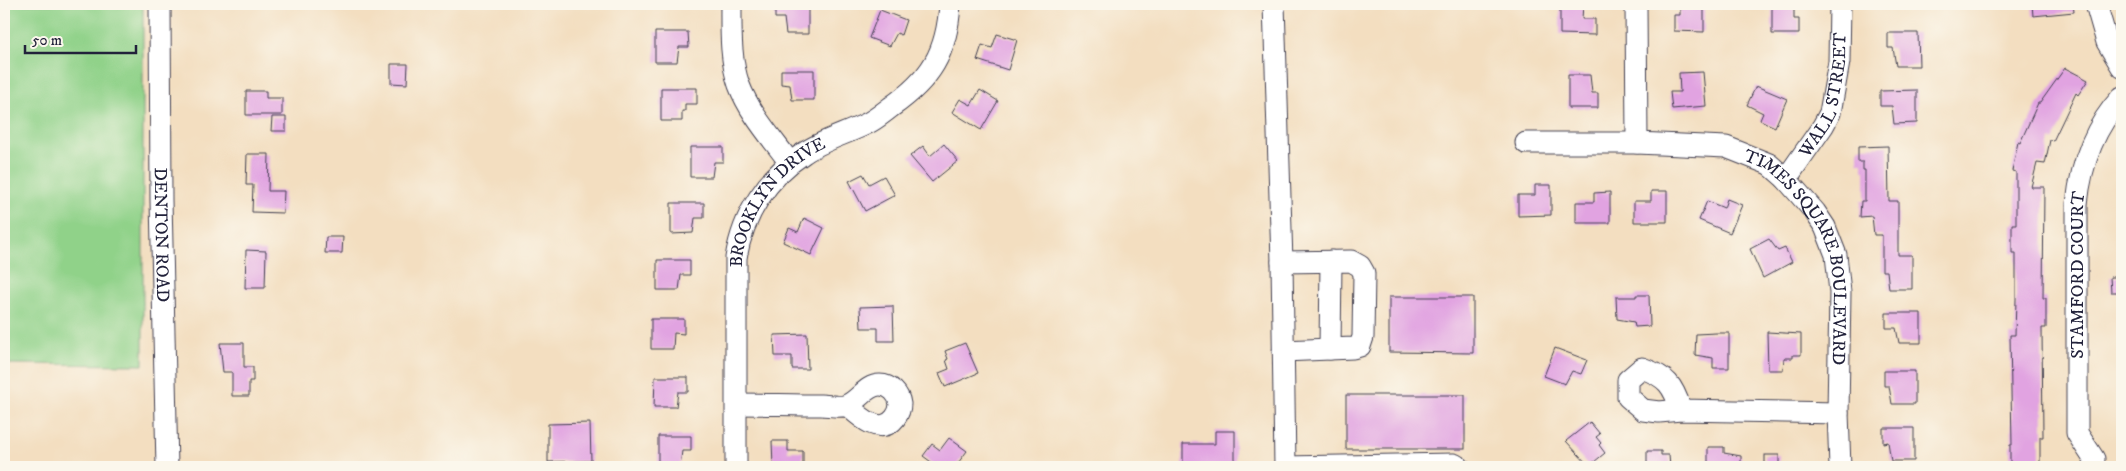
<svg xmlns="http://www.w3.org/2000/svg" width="2126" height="471" font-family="'IM FELL DW Pica',serif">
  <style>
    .green { fill: #90d289; stroke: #597a62 }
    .building { fill: #e1a3e1 }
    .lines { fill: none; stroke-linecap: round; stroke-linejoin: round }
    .minor-casing { stroke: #413e4f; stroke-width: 23 }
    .minor { stroke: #fff; stroke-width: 21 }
    .labels { text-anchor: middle; stroke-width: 4.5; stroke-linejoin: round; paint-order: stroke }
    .street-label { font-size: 18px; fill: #22223b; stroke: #fbf7ec }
  </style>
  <rect width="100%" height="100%" fill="#fbf7ec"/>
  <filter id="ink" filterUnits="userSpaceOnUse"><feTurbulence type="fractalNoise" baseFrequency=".02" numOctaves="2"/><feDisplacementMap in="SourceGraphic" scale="10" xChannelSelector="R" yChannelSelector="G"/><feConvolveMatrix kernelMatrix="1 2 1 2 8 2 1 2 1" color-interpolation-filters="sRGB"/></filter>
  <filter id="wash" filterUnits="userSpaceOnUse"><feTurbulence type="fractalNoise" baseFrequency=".0096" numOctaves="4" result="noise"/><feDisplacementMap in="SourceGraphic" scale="20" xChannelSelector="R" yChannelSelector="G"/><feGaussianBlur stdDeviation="1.12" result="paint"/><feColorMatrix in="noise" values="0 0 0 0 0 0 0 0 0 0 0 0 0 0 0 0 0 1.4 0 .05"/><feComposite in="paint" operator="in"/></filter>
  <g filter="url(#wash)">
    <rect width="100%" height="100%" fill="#f3dec0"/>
    <polygon class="green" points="4,4 143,4 143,365 4,364"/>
    <g id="blocks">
      <g class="building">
        <polygon points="775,4 808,4 808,34 786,34 784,18 775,18"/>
        <polygon points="1560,4 1583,4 1582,19 1595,19 1595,35 1560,34"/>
        <polygon points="1683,4 1704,4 1704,32 1674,31 1674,15 1680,15 1680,7 1683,7"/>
        <polygon points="2032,4 2073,4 2074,12 2033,16"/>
        <polygon points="1772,5 1794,5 1794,19 1799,19 1799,34 1772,34"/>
        <polygon points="880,10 906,20 901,35 897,33 890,46 869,38"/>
        <polygon points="655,32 688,32 689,47 679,47 677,62 655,62"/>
        <polygon points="1888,33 1918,33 1919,66 1896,66 1893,48 1888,48"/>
        <polygon points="997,34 1017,40 1008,70 977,60 982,45 992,48"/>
        <polygon points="391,64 408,64 407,84 391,83"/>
        <polygon points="2065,68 2088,80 2078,95 2076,93 2053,141 2050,140 2045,164 2037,163 2031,187 2044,187 2043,298 2046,298 2046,328 2042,328 2043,437 2040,437 2040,467 2010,467 2010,445 2012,445 2010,335 2015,335 2016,299 2016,253 2012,253 2012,224 2016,224 2016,172 2012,171 2018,142 2020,143 2038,103 2040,103"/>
        <polygon points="781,70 814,70 814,100 792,100 790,85 781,84"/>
        <polygon points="1703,72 1706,106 1672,109 1670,92 1680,92 1679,73"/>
        <polygon points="1568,75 1590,75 1592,93 1598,93 1598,108 1568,108"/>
        <polygon points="1756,86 1787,99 1775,127 1760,120 1763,113 1747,105"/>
        <polygon points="661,88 697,88 697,104 685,104 685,111 682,111 682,121 661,121"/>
        <polygon points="980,90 998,101 981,130 952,112 960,99 971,105"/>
        <polygon points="1917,90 1917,123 1894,124 1892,106 1880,106 1880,91"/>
        <polygon points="246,91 266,91 266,98 282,98 282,115 246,115"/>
        <polygon points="272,117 286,117 286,131 271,131"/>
        <polygon points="944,144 958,161 932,182 910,156 923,146 930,156"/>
        <polygon points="1888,146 1889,201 1898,201 1898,255 1912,255 1912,289 1889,289 1887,271 1882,271 1882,235 1874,235 1872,216 1860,217 1861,201 1865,201 1865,170 1863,170 1863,162 1858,162 1858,147"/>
        <polygon points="690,147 723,147 723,162 714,162 712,177 690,177"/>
        <polygon points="247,154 269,154 268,191 284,191 283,213 252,212 253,185 246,185"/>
        <polygon points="863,174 869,184 884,176 895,195 865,211 849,181"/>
        <polygon points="1535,185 1551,185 1551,215 1518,216 1518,195 1535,195"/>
        <polygon points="1651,191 1667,191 1667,222 1634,222 1634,201 1651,201"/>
        <polygon points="1610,192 1610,223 1576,223 1576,202 1594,202 1594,193"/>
        <polygon points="1727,199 1742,205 1730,233 1699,220 1707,201 1724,208"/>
        <polygon points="671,203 704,203 704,218 695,218 693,233 671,234"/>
        <polygon points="804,218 824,228 811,255 783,242 789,228 798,232"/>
        <polygon points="326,237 343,237 342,253 325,253"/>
        <polygon points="1769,239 1778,251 1785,248 1792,262 1763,278 1750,249"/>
        <polygon points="246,250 266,251 265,288 245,288"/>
        <polygon points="657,260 690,260 690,275 681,275 679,290 657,290"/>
        <polygon points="2110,277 2122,277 2122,292 2111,292"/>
        <polygon points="1636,295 1649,295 1650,326 1635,327 1634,322 1617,319 1616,297 1636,297"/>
        <polygon points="1389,297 1473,297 1473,353 1389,352"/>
        <polygon points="893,306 894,341 878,341 878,328 861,328 860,307"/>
        <polygon points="1886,313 1921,313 1921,343 1899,343 1896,328 1886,328"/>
        <polygon points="651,319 684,319 684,334 674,333 673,349 651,349"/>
        <polygon points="1767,332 1801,334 1801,355 1793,355 1793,358 1784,358 1783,370 1768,370"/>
        <polygon points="1716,333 1729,333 1729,368 1713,368 1713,358 1695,355 1696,334"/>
        <polygon points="807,334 808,369 792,369 792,356 775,356 774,335"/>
        <polygon points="220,343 244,343 244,367 253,367 253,381 249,381 249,396 232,396 232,372 223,372"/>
        <polygon points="965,343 978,373 945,387 939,373 949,369 946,360 948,359 945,351"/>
        <polygon points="1555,348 1587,360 1581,374 1572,371 1565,384 1544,376"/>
        <polygon points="1884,371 1915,371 1915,404 1892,404 1889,386 1884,386"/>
        <polygon points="655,377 688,377 688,392 678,392 676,407 654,407"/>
        <rect x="1346" y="395" width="119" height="54"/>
        <polygon points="1590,422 1600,434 1596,437 1601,443 1599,445 1605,453 1589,466 1566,441"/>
        <polygon points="590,423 591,461 548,462 548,424"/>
        <polygon points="1883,428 1914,428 1914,461 1891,461 1888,442 1883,443"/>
        <polygon points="1215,431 1235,431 1235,467 1183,467 1183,444 1215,444"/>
        <polygon points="658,436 691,436 691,451 682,451 680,466 658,466"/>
        <polygon points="949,438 967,451 955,467 938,467 923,456 932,444 940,450"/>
        <polygon points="772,441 788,441 788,451 803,451 803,467 773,467"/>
        <polygon points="1708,447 1724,447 1724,453 1741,456 1741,467 1708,467"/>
        <polygon points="1647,451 1661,451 1661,455 1669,455 1670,467 1647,467"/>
        <rect x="1765" y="455" width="14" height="12"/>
      </g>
    </g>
  </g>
  <g filter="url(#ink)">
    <use href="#blocks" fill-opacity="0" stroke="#413e4f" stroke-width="1"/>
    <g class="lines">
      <defs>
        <g id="minor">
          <path id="s1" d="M160 4 161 200 167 467"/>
          <path d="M731 4C731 30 730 60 739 85 750 114 772 138 790 163"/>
          <polyline points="1274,4 1282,262 1285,467"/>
          <polyline points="1636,4 1637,143"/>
          <polyline points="2096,4 2107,42 2122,67"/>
          <path id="s2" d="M1526 143H1637L1726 147 1769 164 1786 179 1815 212 1825 227 1836 255 1840 292 1838 413 1840 467"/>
          <path id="s3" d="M1786 179 1823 126 1830 113 1839 62 1840 4"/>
          <polyline points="1282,262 1351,261 1360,266 1364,273 1363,337 1360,346 1353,348 1283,351"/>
          <polyline points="1330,349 1331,261"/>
          <path d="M737 404C765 404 793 405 821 405 828 405 841 408 847 405 859 400 866 385 880 385 890 385 899 394 900 404 900 409 898 414 895 418 880 437 859 416 847 405"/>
          <path d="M1681 410C1673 385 1667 377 1642 368L1628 380V397L1643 410 1659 412 1681 410 1838 413"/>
          <path id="s4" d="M2094 459 2077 433V204C2081 164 2094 127 2122 97"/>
          <path id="s5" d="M736 467V258C743 215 767 177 804 153 823 140 846 134 866 124 875 120 883 113 891 107 931 79 947 53 950 4"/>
          <polyline points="1285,467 1454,464 1459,467"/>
        </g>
      </defs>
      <use href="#minor" class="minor-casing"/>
      <use href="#minor" class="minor"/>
    </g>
  </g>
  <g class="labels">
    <g class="street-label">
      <text dy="6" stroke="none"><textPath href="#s3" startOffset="95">WALL STREET</textPath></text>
      <text dy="6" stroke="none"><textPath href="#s5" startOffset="280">BROOKLYN DRIVE</textPath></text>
      <text dy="6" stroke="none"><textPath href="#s1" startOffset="231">DENTON ROAD</textPath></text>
      <text dy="6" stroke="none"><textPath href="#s2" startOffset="346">TIMES SQUARE BOULEVARD</textPath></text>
      <text dy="6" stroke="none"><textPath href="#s4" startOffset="189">STAMFORD COURT</textPath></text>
    </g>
  </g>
  <rect width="2126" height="471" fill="none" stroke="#fbf7ec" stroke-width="20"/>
  <path d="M25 45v8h111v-8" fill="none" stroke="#22223b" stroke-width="2.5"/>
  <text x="32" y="45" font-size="15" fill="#22223b" stroke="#fbf7ec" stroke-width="4" paint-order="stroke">50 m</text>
</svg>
